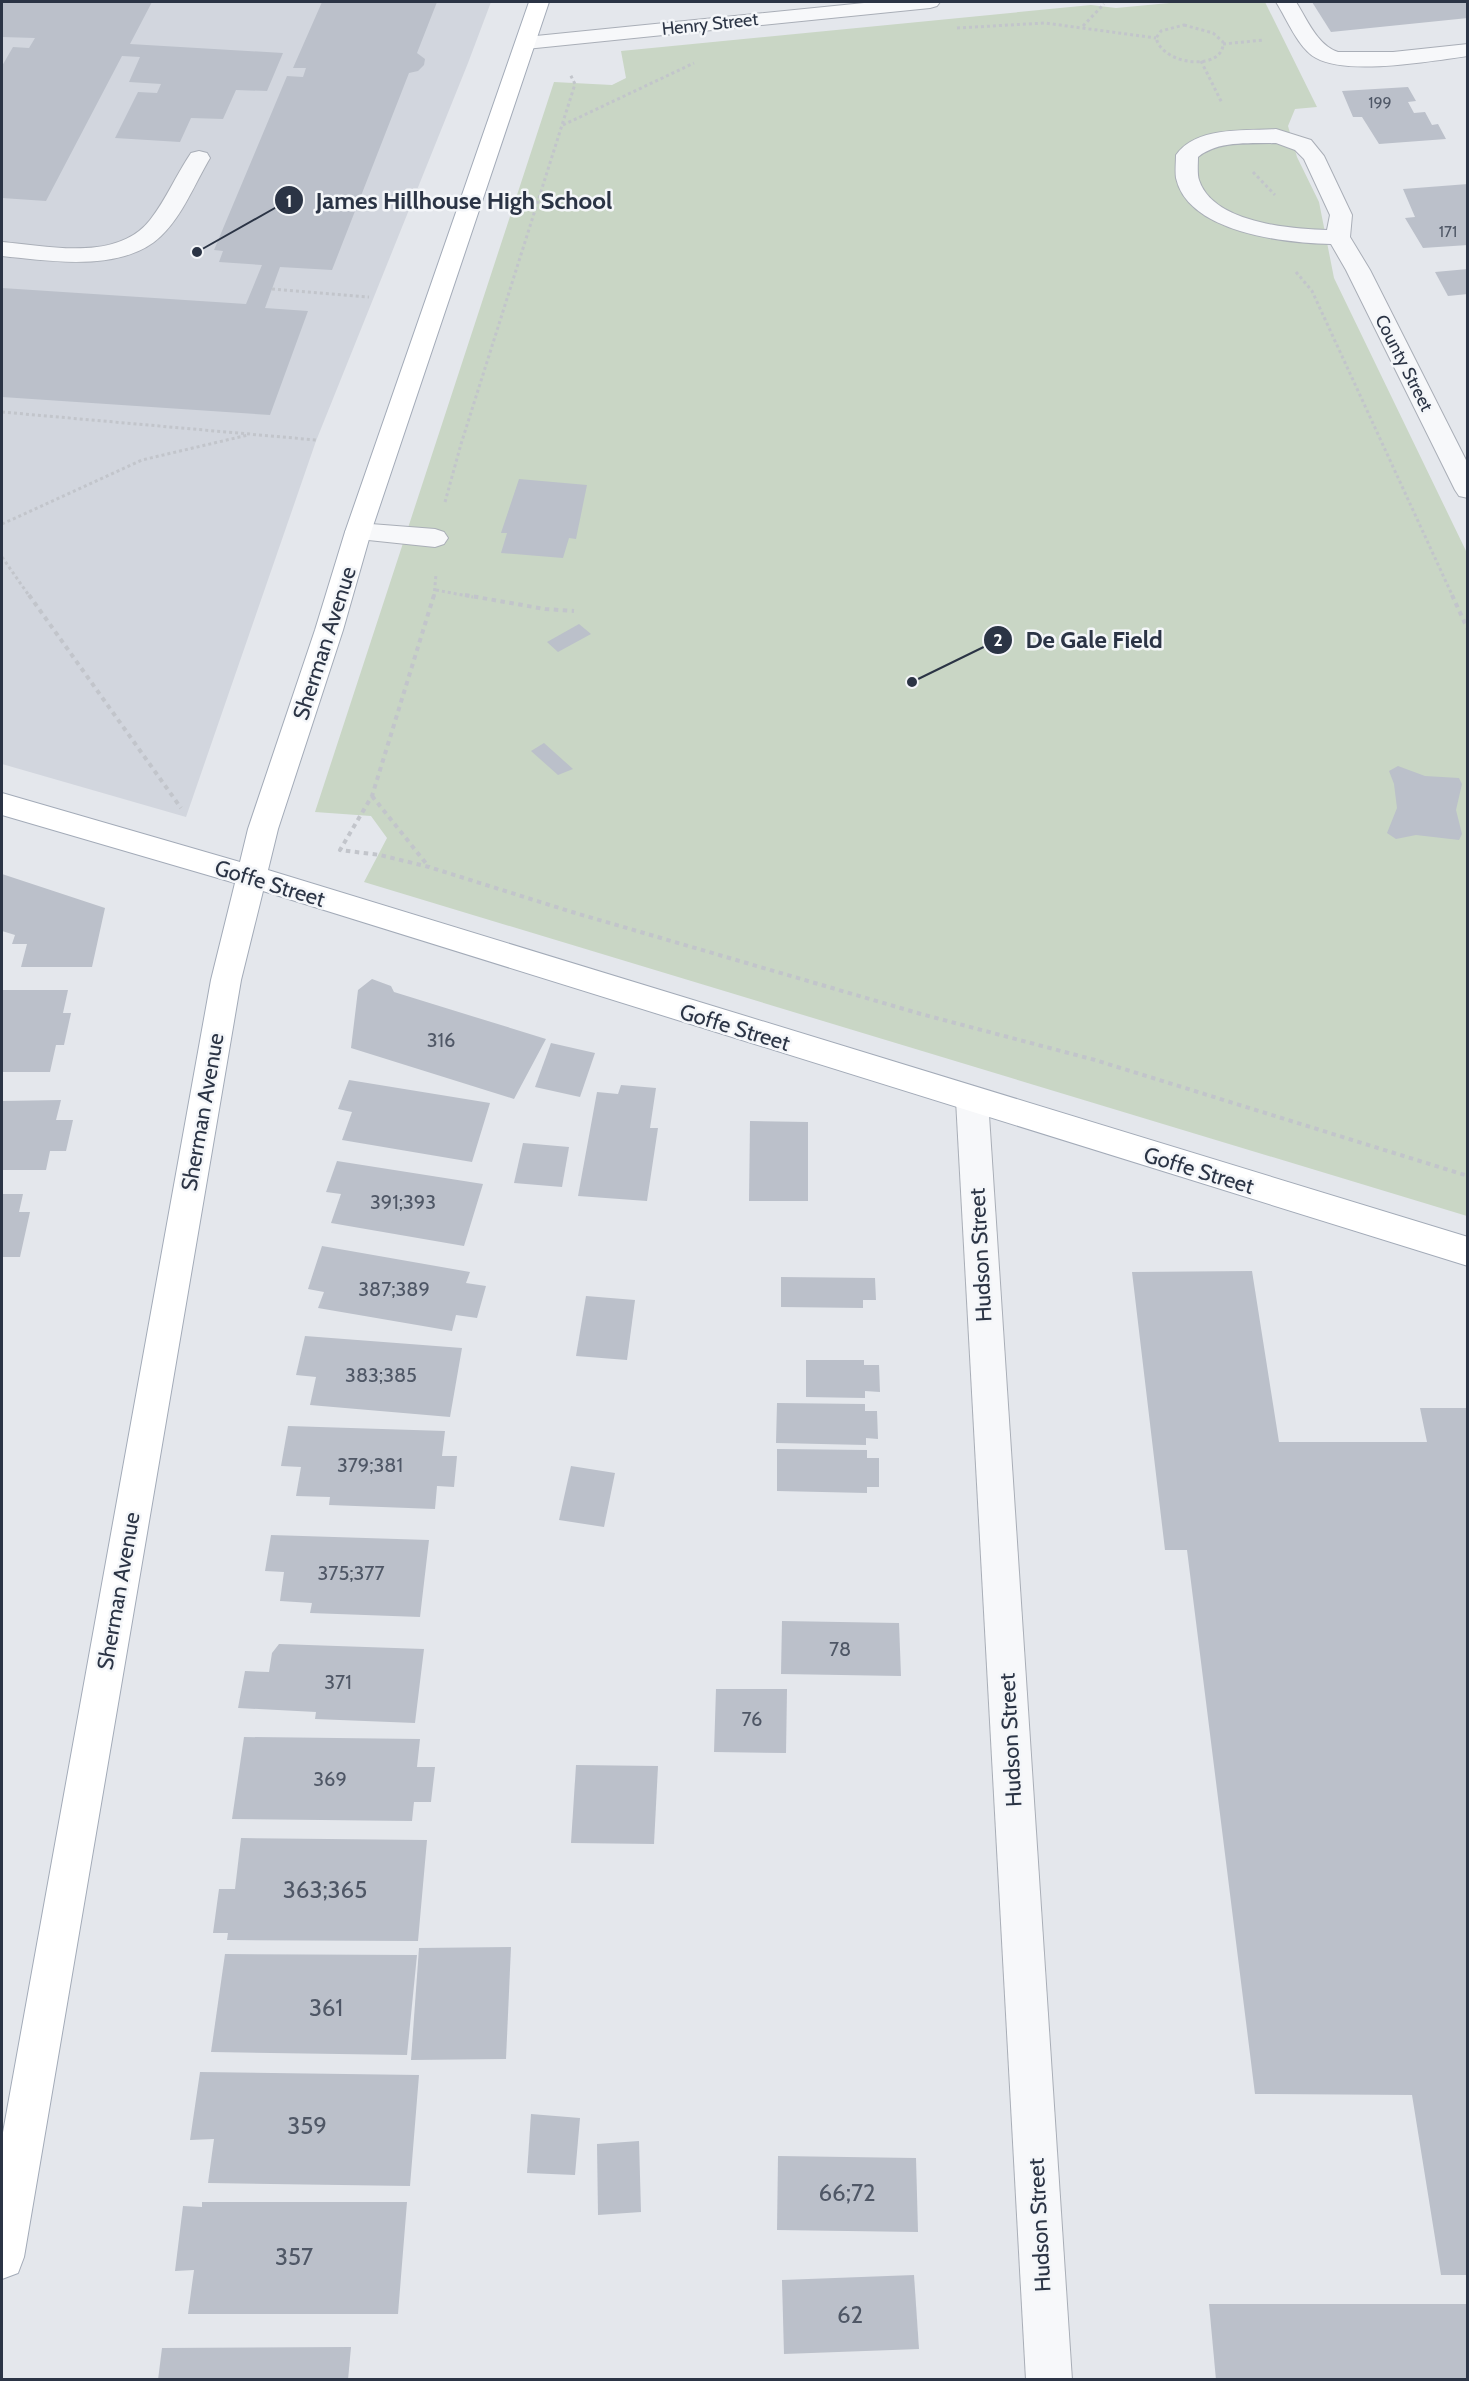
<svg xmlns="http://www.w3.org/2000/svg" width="1469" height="2381" font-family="Cabin,sans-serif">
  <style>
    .built { fill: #d2d6de }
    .green { fill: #c9d6c5 }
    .building { fill: #bbc0ca }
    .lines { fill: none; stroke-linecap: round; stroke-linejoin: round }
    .minor-casing { stroke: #a9aeb7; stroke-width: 2 }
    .major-casing { stroke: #a3abb8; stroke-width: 2 }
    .path-far1 { stroke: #c2c5cb; stroke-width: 3; stroke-dasharray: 3 3; stroke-linecap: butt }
    .path { stroke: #c2c5cb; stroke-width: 4; stroke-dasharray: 4.5 4.5; stroke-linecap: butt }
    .minor { fill: #f7f8fa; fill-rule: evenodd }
    .major { fill: #fff; fill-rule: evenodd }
    .labels { text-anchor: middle; stroke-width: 5; stroke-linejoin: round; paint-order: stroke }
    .far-number-label { font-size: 16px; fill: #4f5766 }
    .far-street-label { font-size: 18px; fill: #2b3445; stroke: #f4f6f9 }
    .number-label { font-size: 20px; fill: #4f5766 }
    .street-label { font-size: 22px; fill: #2b3445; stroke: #f4f6f9 }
    .near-number-label { font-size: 24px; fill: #4f5766 }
    .leader { fill: none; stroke: #2b3445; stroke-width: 2 }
    .callout-dot { fill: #2b3445; stroke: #f4f6f9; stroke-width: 2 }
    .mark-label { font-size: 18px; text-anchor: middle; font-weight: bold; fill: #fff }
    .callout-label { font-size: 24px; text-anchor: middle; font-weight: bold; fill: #2b3445; stroke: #f4f6f9; stroke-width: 5; stroke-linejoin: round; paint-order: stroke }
  </style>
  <rect width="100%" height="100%" fill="#e4e7ec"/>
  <polygon class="built" points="2,2 491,2 468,63 316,441 186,817 2,764"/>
  <polygon class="green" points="1180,2 1265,2 1317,107 1295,109 1288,126 1297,157 1319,202 1334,278 1467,553 1467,1216 364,882 387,838 371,816 315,812 554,82 612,85 626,78 621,51 1091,5 1116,8"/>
  <g class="building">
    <polygon points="2,2 152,2 130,44 283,53 267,91 236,90 223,119 191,118 180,142 115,138 138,92 157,93 161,84 129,82 140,57 122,56 46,201 2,198 2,66 13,47 29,48 35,38 2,37"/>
    <polygon points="322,2 437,2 417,53 425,59 424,65 418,71 409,73 332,270 280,267 265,308 308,311 270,415 2,397 2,288 246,304 262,265 219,262 223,251 214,250 287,76 303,77 306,68 293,68"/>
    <polygon points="1312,2 1468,2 1468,18 1331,32"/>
    <polygon points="1408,87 1416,101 1408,102 1414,113 1425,112 1432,125 1438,124 1446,139 1379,144 1362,117 1353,117 1342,91"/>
    <polygon points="1468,184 1468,245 1423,248 1405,218 1415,217 1403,189"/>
    <polygon points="1468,269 1468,294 1448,296 1435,272"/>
    <polygon points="519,479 587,485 576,539 569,538 563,558 501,553 507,533 501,533"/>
    <polygon points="579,624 591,634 558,652 547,642"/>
    <polygon points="544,743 573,769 558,775 531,751"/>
    <polygon points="1398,766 1425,776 1459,778 1462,784 1456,810 1462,834 1459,840 1416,835 1396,839 1387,833 1397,808 1394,784 1389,771"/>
    <polygon points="2,874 105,908 92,967 21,967 27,944 12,944 15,935 2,931"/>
    <polygon points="372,979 391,986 394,992 546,1039 514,1099 351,1048 358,990"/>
    <polygon points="2,990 68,990 63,1013 71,1013 64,1045 56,1045 50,1072 2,1072"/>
    <polygon points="551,1043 595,1053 580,1097 535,1087"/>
    <polygon points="349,1080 490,1103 472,1162 342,1140 352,1112 338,1109"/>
    <polygon points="621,1085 656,1088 650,1128 658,1128 647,1201 578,1196 597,1092 618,1094"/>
    <polygon points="61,1100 56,1120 73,1120 66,1151 50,1151 46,1170 2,1170 2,1101"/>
    <polygon points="750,1121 808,1122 808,1201 749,1201"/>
    <polygon points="523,1143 569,1147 562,1187 514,1183"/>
    <polygon points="337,1161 483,1184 464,1246 331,1223 341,1194 326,1192"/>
    <polygon points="2,1194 23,1194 19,1212 30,1212 20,1257 2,1257"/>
    <polygon points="322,1246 470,1272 466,1283 486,1286 477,1318 456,1315 452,1331 318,1308 324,1292 308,1289"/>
    <polygon points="1252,1271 1279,1442 1427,1442 1420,1408 1468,1408 1468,2275 1441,2275 1412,2095 1255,2094 1187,1550 1165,1550 1132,1272"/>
    <polygon points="781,1277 875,1278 876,1300 863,1300 863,1308 781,1307"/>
    <polygon points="586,1296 635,1300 627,1360 576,1356"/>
    <polygon points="305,1336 462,1348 450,1417 310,1405 316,1377 296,1375"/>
    <polygon points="806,1360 864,1360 864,1365 879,1365 880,1392 865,1391 865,1398 806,1397"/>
    <polygon points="777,1403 865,1404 865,1411 877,1411 878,1439 866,1438 866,1445 776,1443"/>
    <polygon points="288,1426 445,1431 442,1456 457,1456 454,1487 437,1486 435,1509 329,1505 330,1497 296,1496 301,1467 281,1466"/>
    <polygon points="777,1449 867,1450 867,1458 879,1458 879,1487 867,1487 867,1493 777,1491"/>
    <polygon points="571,1466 615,1473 604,1527 559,1520"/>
    <polygon points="271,1535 429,1540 420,1617 310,1613 312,1603 280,1601 284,1572 265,1571"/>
    <polygon points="782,1621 899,1623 901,1676 781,1674"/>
    <polygon points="279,1644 424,1649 415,1723 315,1719 316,1712 238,1708 245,1671 269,1672 272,1653"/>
    <polygon points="716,1689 787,1689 786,1753 714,1752"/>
    <polygon points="244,1737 420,1739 417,1767 435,1767 431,1802 414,1802 412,1821 232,1819"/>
    <polygon points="576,1765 658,1766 654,1844 571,1843"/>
    <polygon points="241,1838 427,1840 418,1941 227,1940 228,1933 213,1933 219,1889 235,1889"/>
    <polygon points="511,1947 506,2059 411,2060 419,1948"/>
    <polygon points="225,1954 417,1955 407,2055 211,2052"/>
    <polygon points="200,2072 419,2075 410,2186 208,2183 214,2139 190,2140"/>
    <polygon points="531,2114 580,2118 575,2175 527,2173"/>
    <polygon points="639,2141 641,2212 598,2215 597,2144"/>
    <polygon points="778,2156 916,2158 918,2232 777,2230"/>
    <polygon points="202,2202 407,2202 398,2314 188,2314 194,2270 175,2271 183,2206 202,2207"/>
    <polygon points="914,2275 919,2349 784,2354 782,2280"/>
    <polygon points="1209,2304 1468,2304 1468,2380 1216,2380"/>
    <polygon points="351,2347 348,2380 158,2380 162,2348"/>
  </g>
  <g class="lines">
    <defs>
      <g id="minor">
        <polygon points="874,2 940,2 937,6 930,8 526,49 519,47 515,43 519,39 526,37"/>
        <path d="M1276 2H1296C1307 19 1317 45 1338 52H1393L1468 44V56C1431 61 1348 76 1316 58 1298 48 1287 19 1276 2Z"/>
        <path d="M1276 129 1311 140 1324 156 1352 215 1350 237 1370 270 1468 464V498L1459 496 1455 490 1346 270 1331 244C1286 243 1188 233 1176 178 1175 171 1176 162 1176 155 1196 126 1245 131 1276 129ZM1276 143 1295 150 1304 159 1330 215 1327 230C1291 229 1213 223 1199 180 1197 174 1198 164 1198 157 1219 140 1250 144 1276 143Z"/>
        <path d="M199 151 207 153 210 158C195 183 183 215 161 236 123 273 49 261 2 256V242C48 246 117 262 150 220 166 200 176 175 191 153Z"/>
        <polygon points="358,523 435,529 444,532 448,538 444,544 435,547 349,538 345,532 349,526"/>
        <polygon points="972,1087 983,1091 988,1100 1072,2380 1026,2380 956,1100 961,1091"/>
      </g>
      <polygon id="major" points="529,2 549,2 371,532 343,630 278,829 268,870 1468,1237 1468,1266 263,891 241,980 24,2257 18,2273 2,2279 2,2138 211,980 235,883 2,815 2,793 240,862 248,829 315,630 345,532"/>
    </defs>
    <use href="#minor" class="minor-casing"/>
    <use href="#major" class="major-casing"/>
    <g class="path-far1">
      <path d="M1184 25 1213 33 1223 42C1225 71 1164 67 1156 38L1161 31Z"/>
      <polyline points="1083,26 1104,4"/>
      <polyline points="957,28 1045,23 1156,38"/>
      <polyline points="1223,44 1264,40"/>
      <polyline points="1201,61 1222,103"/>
      <polyline points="563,125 694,63"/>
      <polyline points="1253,172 1275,195"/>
      <polyline points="1296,272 1312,291 1453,597"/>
      <polyline points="272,289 369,297"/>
      <polyline points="2,412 316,440"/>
      <polyline points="445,502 461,444 575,84 570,74"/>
      <polyline points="2,524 142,460 248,435"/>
      <polyline points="2,557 30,597"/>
      <polyline points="436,590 473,597"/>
      <polyline points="434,597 436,574"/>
    </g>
    <g class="path">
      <polyline points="29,595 181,808"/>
      <polyline points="434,595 372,796 340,850 380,855 429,867 572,912 921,1014 1095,1060 1468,1176"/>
      <polyline points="465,595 545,609 574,611"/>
      <polyline points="1452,595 1468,630"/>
      <polyline points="372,796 429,867"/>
    </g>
    <use href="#minor" class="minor"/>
    <use href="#major" class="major"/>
  </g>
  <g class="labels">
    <g class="far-number-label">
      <text x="1380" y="108">199</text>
      <text x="1448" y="237">171</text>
    </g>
    <g class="far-street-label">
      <text transform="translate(710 24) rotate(-6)" y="6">Henry Street</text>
      <text transform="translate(1404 363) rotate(63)" y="6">County Street</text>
    </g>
    <g class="number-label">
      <text x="441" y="1047">316</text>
      <text x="403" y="1209">391;393</text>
      <text x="394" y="1296">387;389</text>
      <text x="381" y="1382">383;385</text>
      <text x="370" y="1472">379;381</text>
      <text x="351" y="1580">375;377</text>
      <text x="840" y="1656">78</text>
      <text x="338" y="1689">371</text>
      <text x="752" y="1726">76</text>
      <text x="330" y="1786">369</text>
    </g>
    <g class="street-label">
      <text transform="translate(324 643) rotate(-72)" y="8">Sherman Avenue</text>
      <text transform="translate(270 883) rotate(17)" y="8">Goffe Street</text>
      <text transform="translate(735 1027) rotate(17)" y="8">Goffe Street</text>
      <text transform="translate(202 1112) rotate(-80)" y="8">Sherman Avenue</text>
      <text transform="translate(1199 1170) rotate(17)" y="8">Goffe Street</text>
      <text transform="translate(980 1255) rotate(-93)" y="8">Hudson Street</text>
      <text transform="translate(118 1591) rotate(-80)" y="8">Sherman Avenue</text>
      <text transform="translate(1010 1740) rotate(-93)" y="8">Hudson Street</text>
      <text transform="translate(1039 2225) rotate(-93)" y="8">Hudson Street</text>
    </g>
    <g class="near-number-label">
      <text x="325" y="1898">363;365</text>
      <text x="326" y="2016">361</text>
      <text x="307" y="2134">359</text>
      <text x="847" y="2201">66;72</text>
      <text x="294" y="2265">357</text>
      <text x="850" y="2323">62</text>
    </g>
  </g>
  <path class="leader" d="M197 252L289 200M912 682L998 640"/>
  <g class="callout-dot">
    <circle cx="197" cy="252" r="6"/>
    <circle cx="912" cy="682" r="6"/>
    <circle cx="289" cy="200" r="15"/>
    <circle cx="998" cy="640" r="15"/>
  </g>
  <g class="mark-label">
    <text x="289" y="207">1</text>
    <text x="998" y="646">2</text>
  </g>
  <g class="callout-label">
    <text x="464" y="209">James Hillhouse High School</text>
    <text x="1094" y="648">De Gale Field</text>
  </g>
  <rect width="1469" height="2381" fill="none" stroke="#2b3445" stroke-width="6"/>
</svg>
